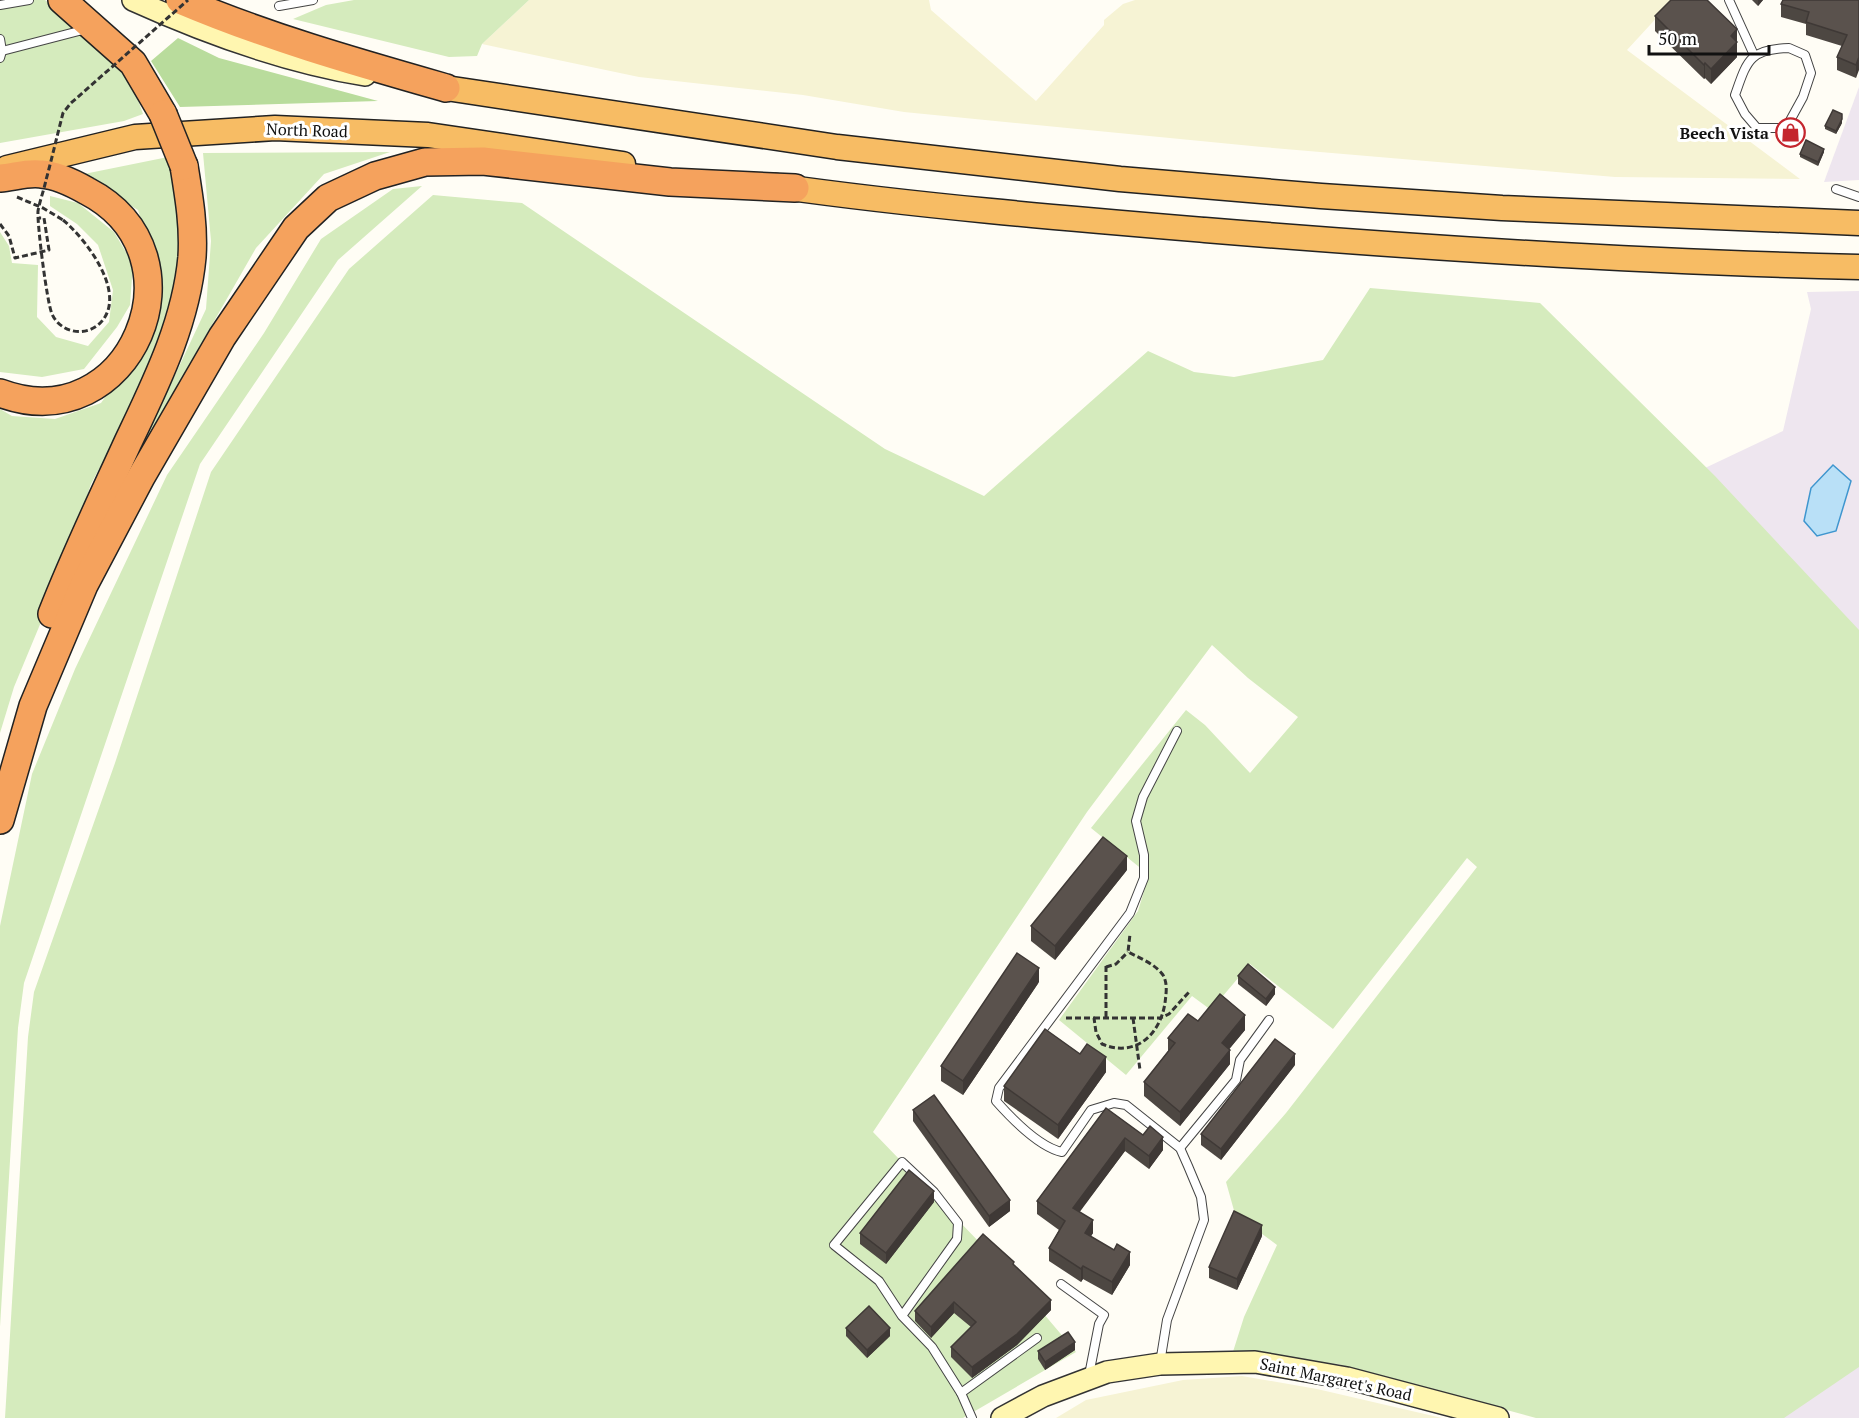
<svg xmlns="http://www.w3.org/2000/svg" width="1859" height="1418" font-family="'PT Serif',serif">
  <style>
    .industrial { fill: #eee6ef }
    .farmland { fill: #f6f3d4 }
    .green { fill: #d5ebbd }
    .forest { fill: #b9dc9c }
    .water { fill: #b9e0f7; stroke: #3f96cf; stroke-width: 1.5 }
    .lines { fill: none; stroke-linecap: round; stroke-linejoin: round }
    .service-casing { stroke: #444; stroke-width: 10 }
    .secondary-casing { stroke: #333; stroke-width: 24 }
    .trunk-casing { stroke: #222; stroke-width: 27 }
    .motorway-casing { stroke: #222; stroke-width: 30 }
    .path { stroke: #333; stroke-width: 3; stroke-dasharray: 6 3; stroke-linecap: butt }
    .service { stroke: #fff; stroke-width: 8 }
    .secondary { stroke: #fff6b0; stroke-width: 21 }
    .trunk { stroke: #f7bc64; stroke-width: 24 }
    .motorway { stroke: #f5a25d; stroke-width: 27 }
    .motorway-bridge-casing { stroke: #222; stroke-width: 30; stroke-linecap: butt }
    .path-bridge { stroke: #333; stroke-width: 3; stroke-dasharray: 6 3; stroke-linecap: butt }
    .motorway-bridge { stroke: #f5a25d; stroke-width: 27 }
    .wall { fill: #4d4742 }
    .shaded-wall { fill: #3f3936 }
    .building { fill: #5a524d; stroke: #3f3936; stroke-width: 1.5 }
    .labels { text-anchor: middle; stroke-width: 6; stroke-linejoin: round; paint-order: stroke }
    .street-label { font-size: 16px; fill: #111; stroke: #fff }
    .poi-label { font-size: 16px; font-weight: bold; fill: #111; stroke: #fff; text-anchor: end }
  </style>
  <rect width="100%" height="100%" fill="#fffdf5"/>
  <g class="industrial">
    <polygon points="1859,87 1859,180 1824,182"/>
    <polygon points="1859,291 1859,633 1705,468 1783,431 1811,309 1807,292"/>
    <polygon points="1859,1351 1859,1418 1761,1418"/>
  </g>
  <g class="farmland">
    <polygon points="529,0 929,0 931,10 1036,101 1104,25 1104,20 1123,4 1135,0 1673,0 1627,50 1800,179 1615,177 1262,147 904,112 803,95 639,77 482,44"/>
    <polygon points="1242,1376 1317,1389 1442,1418 1056,1418 1086,1400 1183,1380"/>
  </g>
  <g class="green">
    <polygon points="0,0 45,0 98,43 131,80 143,114 124,121 0,143"/>
    <polygon points="354,0 529,0 482,44 477,56 449,57 293,19 326,5"/>
    <polygon points="390,152 324,174 256,248 139,452 206,309 211,241 203,153"/>
    <polygon points="168,157 183,207 182,269 170,335 91,484 61,574 14,687 0,733 0,409 12,416 55,419 101,403 144,342 161,283 138,210 107,191 84,174"/>
    <polygon points="422,186 338,260 200,464 24,983 18,1028 0,1327 0,926 32,774 75,669 167,475 264,333 321,239 393,189"/>
    <polygon points="433,195 522,203 885,449 984,496 1148,351 1194,372 1234,377 1323,360 1370,288 1540,303 1715,476 1859,630 1859,1367 1784,1418 1536,1418 1338,1364 1231,1358 1244,1317 1277,1245 1235,1214 1226,1182 1286,1113 1477,867 1467,858 1333,1029 1250,964 1211,1010 1192,996 1126,1075 1059,1020 1138,911 1149,875 1091,828 1186,710 1205,725 1250,773 1298,717 1248,678 1212,645 1087,812 873,1132 1011,1275 1076,1352 963,1418 5,1418 28,1037 34,992 115,763 211,472 349,269"/>
    <polygon points="50,196 78,203 114,232 133,264 130,305 117,327 84,369 42,377 0,372 0,232 9,246 12,263 38,265 37,317 56,337 88,346 109,322 113,290 98,245 77,224 50,206"/>
  </g>
  <polygon class="forest" points="178,38 219,58 378,101 180,107 151,61"/>
  <polygon class="water" points="1833,465 1851,481 1836,531 1817,536 1804,521 1811,488"/>
  <g class="lines">
    <defs>
      <g id="service">
        <polyline points="1729,0 1754,55"/>
        <polyline points="0,5 29,0"/>
        <polyline points="279,6 313,0"/>
        <polyline points="0,39 2,51 0,58"/>
        <path d="M1789 48 1805 55 1811 73 1803 97 1786 128H1757L1745 114 1735 95C1747 61 1749 49 1789 48Z"/>
        <polyline points="2,51 79,31"/>
        <polyline points="1836,189 1859,197"/>
        <polyline points="1180,1148 1236,1080 1240,1060 1269,1020"/>
        <polyline points="1061,1284 1104,1315 1099,1324 1089,1375"/>
        <polyline points="902,1316 957,1239 958,1223 934,1192 902,1162 834,1245 879,1281 902,1316 932,1347 961,1393 972,1418"/>
        <path d="M1160 1363 1167 1320 1204 1220 1201 1197 1188 1166 1180 1148 1126 1105 1114 1103 1091 1110 1062 1152C1039 1147 1012 1119 996 1101L999 1088 1130 913 1144 878V855L1136 821 1143 797 1177 731"/>
        <polyline points="961,1393 1037,1338"/>
      </g>
      <g id="secondary">
        <path d="M133 0C206 33 286 62 365 75"/>
        <polyline points="1002,1418 1043,1396 1107,1372 1160,1364 1255,1362 1347,1378 1498,1418"/>
      </g>
      <g id="trunk">
        <polyline points="446,88 837,147 1120,179 1321,196 1502,208 1859,223"/>
        <polyline points="7,168 135,137 275,128 428,135 623,164"/>
        <path d="M776 186C918 206 1062 218 1205 230 1423 248 1641 262 1859 267"/>
      </g>
      <g id="motorway">
        <polyline points="62,0 133,63 163,114"/>
        <path d="M180 0C267 37 355 62 446 88"/>
        <path d="M0 178C13 177 28 172 41 174 57 175 73 183 87 191 210 255 130 442 0 393"/>
        <path d="M52 614C75 555 102 499 128 442 156 383 186 323 192 257 194 226 189 197 184 166"/>
        <polyline points="0,820 33,706 84,585 141,477 222,337 296,228 328,198 375,176 425,162 483,161 670,182 795,188"/>
      </g>
    </defs>
    <use href="#service" class="service-casing"/>
    <use href="#secondary" class="secondary-casing"/>
    <use href="#trunk" class="trunk-casing"/>
    <use href="#motorway" class="motorway-casing"/>
    <g class="path">
      <polyline points="17,197 43,208 63,220"/>
      <polyline points="0,224 9,236 15,258 49,250 44,218 39,218"/>
      <polyline points="1106,966 1106,1018"/>
      <polyline points="1106,967 1116,964 1128,952"/>
      <path d="M1066 1018H1094L1096 1032 1102 1044C1135 1058 1160 1035 1165 1003 1166 994 1168 984 1163 975 1155 964 1140 958 1128 952L1130 934"/>
      <polyline points="1094,1018 1160,1018 1169,1014 1189,992"/>
      <polyline points="1133,1018 1140,1070"/>
    </g>
    <use href="#service" class="service"/>
    <use href="#secondary" class="secondary"/>
    <use href="#trunk" class="trunk"/>
    <use href="#motorway" class="motorway"/>
    <defs>
      <polyline id="motorway-bridge" points="163,114 184,166"/>
    </defs>
    <use href="#motorway-bridge" class="motorway-bridge-casing"/>
    <path class="path-bridge" d="M63 220C86 239 131 297 98 325 83 337 60 332 52 314 47 303 37 224 38 211 40 200 44 190 46 180 52 158 57 136 63 113L71 103 188 0"/>
    <use href="#motorway-bridge" class="motorway-bridge"/>
  </g>
  <g class="wall">
    <polygon points="1752,0 1763,0 1758,6"/>
    <polygon points="1859,0 1856,78 1837,70 1837,57 1842,46 1806,35 1806,24 1781,17 1781,4"/>
    <polygon points="1655,16 1737,29 1737,57 1711,84 1705,78 1704,79 1655,31"/>
    <polygon points="1842,123 1836,134 1825,129 1825,126"/>
    <polygon points="1824,152 1818,166 1800,157 1800,154"/>
    <polygon points="1127,870 1055,960 1031,941 1031,926"/>
    <polygon points="1238,976 1275,994 1266,1006 1238,984"/>
    <polygon points="1039,982 963,1095 941,1081 941,1066"/>
    <polygon points="1198,1021 1245,1030 1229,1049 1230,1064 1180,1126 1144,1096 1144,1082 1168,1051 1168,1038"/>
    <polygon points="1080,1054 1106,1072 1058,1139 1004,1101 1004,1086"/>
    <polygon points="1295,1065 1221,1160 1201,1145 1201,1134"/>
    <polygon points="1106,1108 1163,1150 1149,1169 1125,1151 1079,1212 1093,1233 1091,1236 1130,1265 1112,1295 1083,1279 1081,1282 1049,1261 1049,1248 1059,1230 1037,1214 1037,1201"/>
    <polygon points="913,1110 1010,1211 989,1227 913,1121"/>
    <polygon points="934,1202 886,1264 860,1244 860,1233"/>
    <polygon points="1262,1236 1237,1290 1209,1278 1209,1267"/>
    <polygon points="1014,1265 1051,1310 1017,1345 972,1378 951,1357 951,1347 971,1327 954,1313 931,1338 915,1321 915,1311"/>
    <polygon points="846,1328 890,1336 867,1358 846,1336"/>
    <polygon points="1075,1350 1045,1370 1038,1359 1038,1351"/>
  </g>
  <g class="shaded-wall">
    <polygon points="1758,0 1763,0 1758,6"/>
    <polygon points="1737,29 1737,57 1711,84 1711,69 1731,36"/>
    <polygon points="1859,57 1859,70 1856,78 1856,65"/>
    <polygon points="1705,63 1705,78 1704,79 1704,65"/>
    <polygon points="1842,119 1842,123 1836,134 1836,131"/>
    <polygon points="1824,149 1824,152 1818,166 1818,162"/>
    <polygon points="1127,856 1127,870 1055,960 1055,946"/>
    <polygon points="1039,968 1039,982 963,1095 963,1081"/>
    <polygon points="1275,987 1275,994 1266,1006 1266,999"/>
    <polygon points="1245,1015 1245,1030 1222,1058 1222,1043"/>
    <polygon points="1230,1050 1230,1064 1180,1126 1180,1112"/>
    <polygon points="1295,1054 1295,1065 1221,1160 1221,1149"/>
    <polygon points="1106,1057 1106,1072 1058,1139 1058,1125"/>
    <polygon points="1163,1137 1163,1150 1149,1169 1149,1156"/>
    <polygon points="1125,1138 1125,1151 1073,1221 1073,1208"/>
    <polygon points="934,1191 934,1202 886,1264 886,1253"/>
    <polygon points="1010,1200 1010,1211 989,1227 989,1216"/>
    <polygon points="1093,1220 1093,1233 1085,1246 1085,1233"/>
    <polygon points="1262,1225 1262,1236 1237,1290 1237,1279"/>
    <polygon points="1130,1252 1130,1265 1112,1295 1112,1282"/>
    <polygon points="1083,1266 1083,1279 1081,1282 1081,1269"/>
    <polygon points="1051,1300 1051,1310 1017,1345 972,1378 972,1367"/>
    <polygon points="954,1302 954,1313 931,1338 931,1327"/>
    <polygon points="890,1328 890,1336 867,1358 867,1350"/>
    <polygon points="1075,1342 1075,1350 1045,1370 1045,1362"/>
  </g>
  <g class="building">
    <polygon points="1671,0 1707,0 1737,29 1731,36 1737,42 1711,69 1705,63 1704,65 1655,16"/>
    <polygon points="1783,0 1859,0 1859,57 1856,65 1837,57 1847,35 1806,22 1809,12 1781,4"/>
    <polygon points="1833,110 1842,114 1842,119 1836,131 1825,126"/>
    <polygon points="1806,140 1824,149 1818,162 1800,154"/>
    <polygon points="1103,837 1127,856 1055,946 1031,926"/>
    <polygon points="1017,953 1039,968 963,1081 941,1066"/>
    <polygon points="1248,964 1275,987 1266,999 1238,976"/>
    <polygon points="1220,994 1245,1015 1222,1043 1230,1050 1180,1112 1144,1082 1175,1043 1168,1038 1188,1014 1198,1021"/>
    <polygon points="1045,1029 1080,1054 1087,1044 1106,1057 1058,1125 1004,1086"/>
    <polygon points="1275,1039 1295,1054 1221,1149 1201,1134"/>
    <polygon points="934,1095 1010,1200 989,1216 913,1110"/>
    <polygon points="1106,1108 1143,1135 1150,1126 1163,1137 1149,1156 1125,1138 1073,1208 1093,1220 1085,1233 1114,1250 1117,1244 1130,1252 1112,1282 1083,1266 1081,1269 1049,1248 1065,1221 1037,1201"/>
    <polygon points="909,1170 934,1191 886,1253 860,1233"/>
    <polygon points="1234,1211 1262,1225 1237,1279 1209,1267"/>
    <polygon points="983,1234 1014,1262 1013,1264 1051,1300 1017,1334 972,1367 951,1347 976,1322 954,1302 931,1327 915,1311"/>
    <polygon points="869,1306 890,1328 867,1350 846,1328"/>
    <polygon points="1068,1332 1075,1342 1045,1362 1038,1351"/>
  </g>
  <defs>
    <symbol id="shop-ring" viewBox="-11 -11 22 22"><circle r="9.5" fill="#fff" stroke="#c4262e" stroke-width="1.5"/><path d="M-5-2.5h2.3a2.7 3.5 0 0 1 5.4 0H5L5.5 6h-11ZM-1.5-2.5h3a1.5 2.3 0 0 0-3 0Z" fill="#c4262e"/></symbol>
  </defs>
  <g fill-rule="evenodd">
    <use href="#shop-ring" x="1774" y="116" width="33" height="33"/>
  </g>
  <g class="labels">
    <g class="street-label">
      <text transform="translate(307 130) rotate(2)" y="6">North Road</text>
      <text transform="translate(1336 1379) rotate(12)" y="6">Saint Margaret's Road</text>
    </g>
    <g class="poi-label">
      <text x="1769" y="139">Beech Vista</text>
    </g>
  </g>
  <path d="M1649 45v9h120v-9" fill="none" stroke="#111111" stroke-width="3"/>
  <text x="1658" y="45" font-size="18" fill="#111111" stroke="#ffffff" stroke-width="4.5" paint-order="stroke">50 m</text>
</svg>
